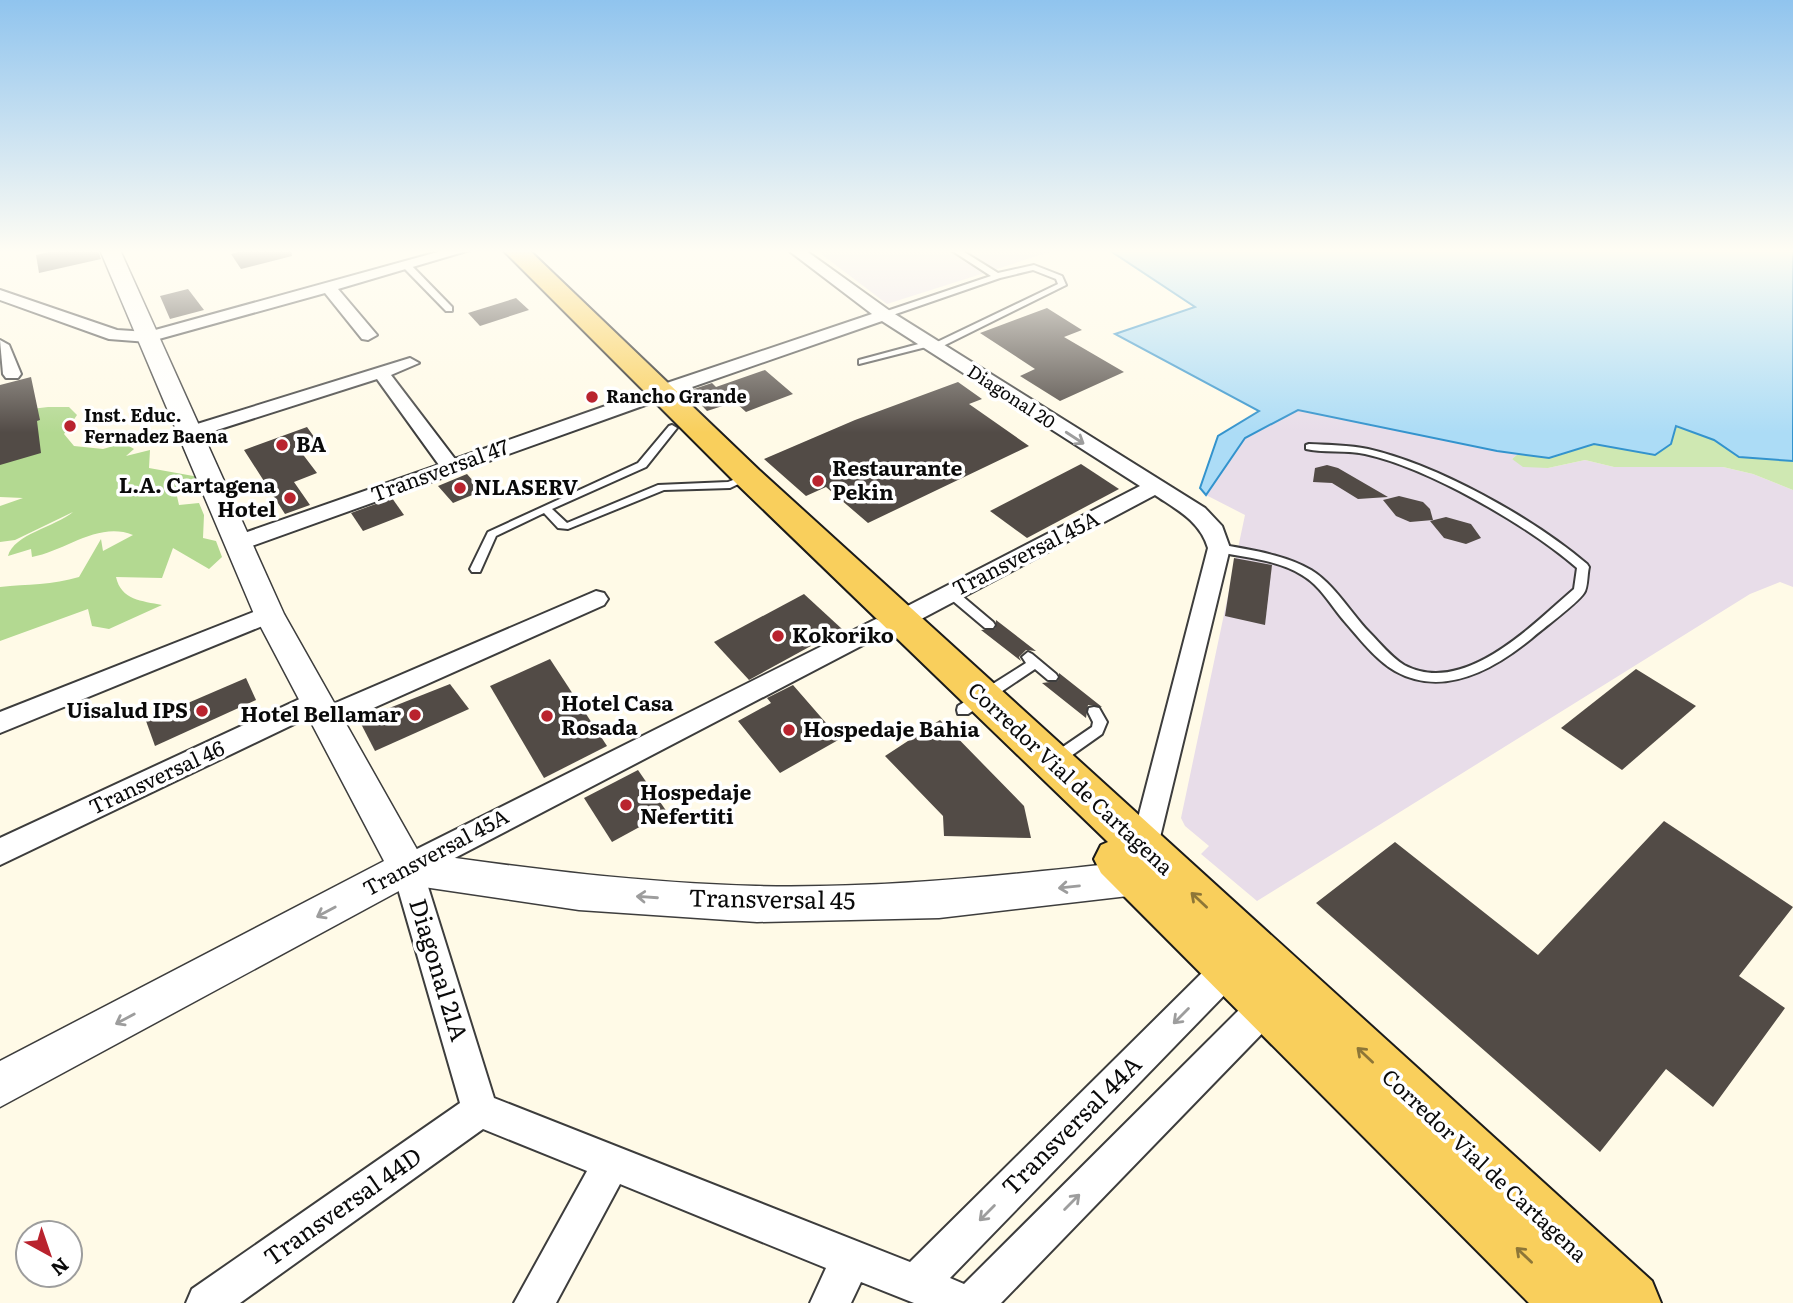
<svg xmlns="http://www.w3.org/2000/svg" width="1793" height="1303" font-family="Literata,serif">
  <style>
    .industrial { fill: #e8dde9 }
    .green { fill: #cfe8b2 }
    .forest { fill: #b3d991 }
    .water { fill: #acdcf6; stroke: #3393cd; stroke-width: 2 }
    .building { fill: #524b46 }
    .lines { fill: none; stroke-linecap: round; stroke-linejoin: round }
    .service-casing { stroke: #3d3d3d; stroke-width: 4 }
    .minor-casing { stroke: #3d3d3d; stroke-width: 4 }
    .tertiary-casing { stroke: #3d3d3d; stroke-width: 3 }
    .primary-casing { stroke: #1b1b1b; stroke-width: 4 }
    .service { fill: #fff; fill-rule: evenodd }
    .minor { fill: #fff; fill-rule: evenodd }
    .tertiary { fill: #fff; fill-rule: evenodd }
    .primary { fill: #f9cf5c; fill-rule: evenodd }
    .oneway { stroke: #9d9d9d }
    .oneway2 { stroke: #8d7637 }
    .poi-dot { fill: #b9232e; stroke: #fff; stroke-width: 2.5 }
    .labels { text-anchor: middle; stroke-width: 7; stroke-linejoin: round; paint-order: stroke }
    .far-poi-label { font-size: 18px; font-weight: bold; fill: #0a0a0a; stroke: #fff; text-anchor: start }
    .far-street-label { font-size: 18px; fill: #0a0a0a; stroke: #fff }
    .poi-label { font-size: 21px; font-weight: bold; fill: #0a0a0a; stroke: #fff; text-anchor: start }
    .street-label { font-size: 21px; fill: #0a0a0a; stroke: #fff }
    .near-street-label { font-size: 24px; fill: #0a0a0a; stroke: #fff }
  </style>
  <rect width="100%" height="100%" fill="#fffae7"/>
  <g class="industrial">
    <polygon points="816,250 1056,250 887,304"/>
    <polygon points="1298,410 1518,454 1512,459 1548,468 1585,460 1614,467 1723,467 1753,474 1793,490 1793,587 1780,582 1750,594 1257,901 1201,854 1209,846 1185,826 1181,818 1245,515 1206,495 1245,438"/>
  </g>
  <polygon class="green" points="1676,426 1714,440 1739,457 1793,461 1793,490 1753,474 1723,467 1614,467 1585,460 1548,468 1523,467 1512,459 1518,454 1549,458 1594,444 1655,455"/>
  <path class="forest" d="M48 407H69L77 415 64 434 74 446 103 449 124 443 134 449 126 456 150 450 149 468 199 477 204 483 194 492H176L179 505 199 503 204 515 203 538 216 541 222 557 209 569 173 548 162 578 116 577C121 600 142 601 162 605L109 629 92 626 88 609 0 641V587C27 584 53 585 79 577L101 539 103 551 133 535C98 521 66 551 32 557L31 549 8 556C14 534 55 527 73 512L15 540 0 542V506L23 498 0 497V408L23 410Z"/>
  <polygon class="water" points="1109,250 1793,250 1793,461 1739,457 1714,440 1676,426 1671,444 1655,455 1594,444 1549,458 1497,451 1298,410 1245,438 1206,495 1200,488 1218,436 1259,411 1115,334 1195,307"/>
  <g class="building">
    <polygon points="58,250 98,250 101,259 39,273 36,255"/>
    <polygon points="246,250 291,250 292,256 241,269 231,254"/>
    <polygon points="188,289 204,310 170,319 160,296"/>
    <polygon points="516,298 529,310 480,326 468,313"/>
    <polygon points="1047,308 1082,330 1064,337 1124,372 1060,401 1020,376 1035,369 980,333"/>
    <polygon points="765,370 793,394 746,412 735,402 707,411 688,391 712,383 716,387"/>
    <polygon points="31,377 40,420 37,421 41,453 0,465 0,385"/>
    <polygon points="958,382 982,399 969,404 1029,446 868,523 826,487 806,496 764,459 855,420"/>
    <polygon points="307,427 317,441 298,448 317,473 294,482 310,505 285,514 244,450"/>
    <polygon points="1081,464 1119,489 1027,538 990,511"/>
    <polygon points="1327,465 1338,468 1388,497 1358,499 1332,483 1313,482 1315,468"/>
    <polygon points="467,474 482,491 453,503 438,486"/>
    <polygon points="1399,496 1423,502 1430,509 1433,520 1410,522 1396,516 1383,500"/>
    <polygon points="392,498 404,515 363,531 351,513"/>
    <polygon points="1446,517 1471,524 1481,538 1466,544 1444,538 1430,521"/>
    <polygon points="1234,558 1272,565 1265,625 1225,616"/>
    <polygon points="804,594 842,629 749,680 714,642"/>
    <polygon points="996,620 1036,651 1026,650 1019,657 1021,661 981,630 995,629"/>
    <polygon points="550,659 607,746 544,778 490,686"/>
    <polygon points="1636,669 1696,706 1622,770 1561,728"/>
    <polygon points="1059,673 1102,707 1088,705 1086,718 1042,683 1058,681"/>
    <polygon points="246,678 256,700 155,746 146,721"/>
    <polygon points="450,684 469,709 375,751 359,720"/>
    <polygon points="793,685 840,739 780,773 738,721 771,703 767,698"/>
    <polygon points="940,720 1024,806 1031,838 944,836 943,816 885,756"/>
    <polygon points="638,770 667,812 612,842 584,798"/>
    <polygon points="1664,821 1793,907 1739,976 1785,1008 1713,1107 1666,1069 1600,1152 1316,903 1395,842 1538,955"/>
  </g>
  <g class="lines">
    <defs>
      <g id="service">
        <polygon points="951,250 961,250 998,273 1034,265 1062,276 1066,285 937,349 931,349 930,346 859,364 859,360 926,342 933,344 1058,284 1056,279 1033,270 1000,278 887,317 881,317 881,313 991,276"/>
        <polygon points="403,263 409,263 452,307 452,311 446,311 403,267"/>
        <polygon points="672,425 677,428 646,467 552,509 567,523 658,485 728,482 748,474 753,477 730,488 664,490 568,529 558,528 544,513 496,536 480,572 472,572 470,569 488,532 638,463 669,426"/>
        <path d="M1309 444C1329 445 1349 445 1368 449 1438 465 1533 518 1587 564L1589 567C1587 575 1588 587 1584 593 1577 604 1542 629 1531 639 1493 670 1443 698 1395 671 1376 660 1359 638 1345 622 1331 606 1321 586 1302 575 1276 559 1244 558 1215 551L1213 548 1215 545 1219 544C1249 550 1284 554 1311 570 1334 584 1350 612 1369 632 1380 643 1391 657 1404 665 1464 697 1532 625 1574 589L1577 568C1527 525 1429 468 1365 454 1345 450 1325 453 1306 449V445Z"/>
        <polygon points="951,589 955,590 993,622 995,625 993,628 985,628 947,596 945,593 947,590"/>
        <polygon points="1028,652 1032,654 1056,674 1058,677 1056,680 1048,680 1035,669 968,714 958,714 957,710 958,706 1026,663 1022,657"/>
        <polygon points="1094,707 1099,708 1107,722 1102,734 1061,763 1056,764 1051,763 1049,759 1051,755 1092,727 1093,722 1088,712 1089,708"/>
      </g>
      <g id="minor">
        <polygon points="445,250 470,250 338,289 377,335 368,340 362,339 325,293 148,342 109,339 0,300 0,290 117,330 148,332"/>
        <path d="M788 250H805L890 311 1205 508 1222 526 1230 548 1155 858 1145 862 1135 858 1130 849 1208 548C1200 521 1177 510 1155 495L908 626 900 628 892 626 888 620 892 614 1140 486 882 321 666 396H652L650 392 652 388 872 314Z"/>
        <polygon points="0,340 9,345 21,374 18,378 6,378 3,374"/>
        <polygon points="410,358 419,363 391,375 455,459 634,396 648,396 650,400 648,404 246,548 230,548 227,543 230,538 439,465 377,379 195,437 181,437 178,433 181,429"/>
        <polygon points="596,591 604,593 608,599 604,605 333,726 324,729 315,726 311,719 313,715 0,865 0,838 306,696 315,693 324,696 328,703 326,707"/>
        <polygon points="269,606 277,608 281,614 277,620 0,733 0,712"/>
        <polygon points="876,619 884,622 888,628 884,634 424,874 494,1098 910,1262 1218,957 1229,953 1240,957 1245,968 1240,979 950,1278 964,1284 1256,993 1268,988 1280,993 1284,1004 1280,1015 1001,1303 914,1303 861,1282 851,1303 810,1303 826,1268 620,1184 556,1303 514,1303 587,1171 483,1129 240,1303 186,1303 192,1289 460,1103 392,868 397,859"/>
      </g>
      <path id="tertiary" d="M100 250H120L284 614 419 853C531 869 643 883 756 886 884 889 1010 875 1137 861L1151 866 1156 878 1151 890 1137 895 939 918 757 922 579 910 410 885 0 1107V1061L384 861 254 614Z"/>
      <polygon id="primary" points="503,250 529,250 759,470 1652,1281 1661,1303 1529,1303 1101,873 1094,859 1101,845 1108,842 737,484"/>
    </defs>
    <use href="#service" class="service-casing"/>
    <use href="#minor" class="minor-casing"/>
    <use href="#tertiary" class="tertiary-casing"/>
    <use href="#primary" class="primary-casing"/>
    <use href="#service" class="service"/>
    <use href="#minor" class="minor"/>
    <use href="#tertiary" class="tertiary"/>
    <use href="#primary" class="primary"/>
  </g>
  <defs><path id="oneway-shaft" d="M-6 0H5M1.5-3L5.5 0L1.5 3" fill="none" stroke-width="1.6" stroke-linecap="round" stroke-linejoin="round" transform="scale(1.75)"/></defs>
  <g class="oneway">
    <use href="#oneway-shaft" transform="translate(1075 438) rotate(33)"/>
    <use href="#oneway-shaft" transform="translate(1069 887) rotate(174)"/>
    <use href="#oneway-shaft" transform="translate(647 897) rotate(-176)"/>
    <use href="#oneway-shaft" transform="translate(326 912) rotate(152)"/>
    <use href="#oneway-shaft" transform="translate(1181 1016) rotate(135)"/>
    <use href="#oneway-shaft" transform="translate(125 1019) rotate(152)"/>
    <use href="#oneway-shaft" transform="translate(1072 1202) rotate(-45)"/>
    <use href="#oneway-shaft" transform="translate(987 1213) rotate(135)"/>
  </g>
  <g class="oneway2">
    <use href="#oneway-shaft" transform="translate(1199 900) rotate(-137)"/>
    <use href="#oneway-shaft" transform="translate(1365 1055) rotate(-137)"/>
    <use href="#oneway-shaft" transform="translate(1524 1255) rotate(-136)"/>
  </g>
  <linearGradient id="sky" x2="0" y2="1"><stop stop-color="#90c4ee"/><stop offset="0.58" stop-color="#fffdf4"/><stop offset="1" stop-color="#fffdf4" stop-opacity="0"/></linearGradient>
  <rect width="1793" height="433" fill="url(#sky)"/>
  <g class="poi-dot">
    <circle cx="592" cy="397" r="7"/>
    <circle cx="70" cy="426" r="7"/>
    <circle cx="282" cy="445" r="7"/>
    <circle cx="818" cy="481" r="7"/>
    <circle cx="460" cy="488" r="7"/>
    <circle cx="290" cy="498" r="7"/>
    <circle cx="778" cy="636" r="7"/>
    <circle cx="202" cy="711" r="7"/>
    <circle cx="415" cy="715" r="7"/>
    <circle cx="547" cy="716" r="7"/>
    <circle cx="789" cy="730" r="7"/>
    <circle cx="626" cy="805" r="7"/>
  </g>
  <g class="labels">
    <g class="far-poi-label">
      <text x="606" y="403">Rancho Grande</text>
      <text x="84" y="422">Inst. Educ.<tspan x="84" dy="21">Fernadez Baena</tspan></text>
    </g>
    <g class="far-street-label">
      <text transform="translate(1011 397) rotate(33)" y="6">Diagonal 20</text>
    </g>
    <g class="poi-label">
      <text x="296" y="452">BA</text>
      <text x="832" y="476">Restaurante<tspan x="832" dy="24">Pekin</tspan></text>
      <text x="276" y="493" text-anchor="end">L.A. Cartagena<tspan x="276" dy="24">Hotel</tspan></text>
      <text x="474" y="495">NLASERV</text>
      <text x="792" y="643">Kokoriko</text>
      <text x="561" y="711">Hotel Casa<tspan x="561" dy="24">Rosada</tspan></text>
      <text x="188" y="718" text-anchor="end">Uisalud IPS</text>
      <text x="401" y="722" text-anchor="end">Hotel Bellamar</text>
      <text x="803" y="737">Hospedaje Bahia</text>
      <text x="640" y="800">Hospedaje<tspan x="640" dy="24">Nefertiti</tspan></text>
    </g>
    <g class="street-label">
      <text transform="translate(440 471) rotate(-20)" y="7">Transversal 47</text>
      <text transform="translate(1026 554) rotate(-27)" y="7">Transversal 45A</text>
      <text transform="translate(157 778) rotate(-25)" y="7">Transversal 46</text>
      <text transform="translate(1070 779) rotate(43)" y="7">Corredor Vial de Cartagena</text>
      <text transform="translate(436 853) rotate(-28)" y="7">Transversal 45A</text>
      <text transform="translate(1484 1166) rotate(43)" y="7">Corredor Vial de Cartagena</text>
    </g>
    <g class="near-street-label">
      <text transform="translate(772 900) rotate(1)" y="8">Transversal 45</text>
      <text transform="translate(438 970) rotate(73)" y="8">Diagonal 21A</text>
      <text transform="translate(1072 1126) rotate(-45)" y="8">Transversal 44A</text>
      <text transform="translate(343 1207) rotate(-35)" y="8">Transversal 44D</text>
    </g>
  </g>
  <g transform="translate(49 1254) rotate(140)"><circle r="33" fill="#ffffff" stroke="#9d9d9d" stroke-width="2"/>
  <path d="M0-5L12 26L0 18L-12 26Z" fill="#b9232e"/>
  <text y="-10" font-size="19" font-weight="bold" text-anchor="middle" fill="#0a0a0a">N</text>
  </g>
</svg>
